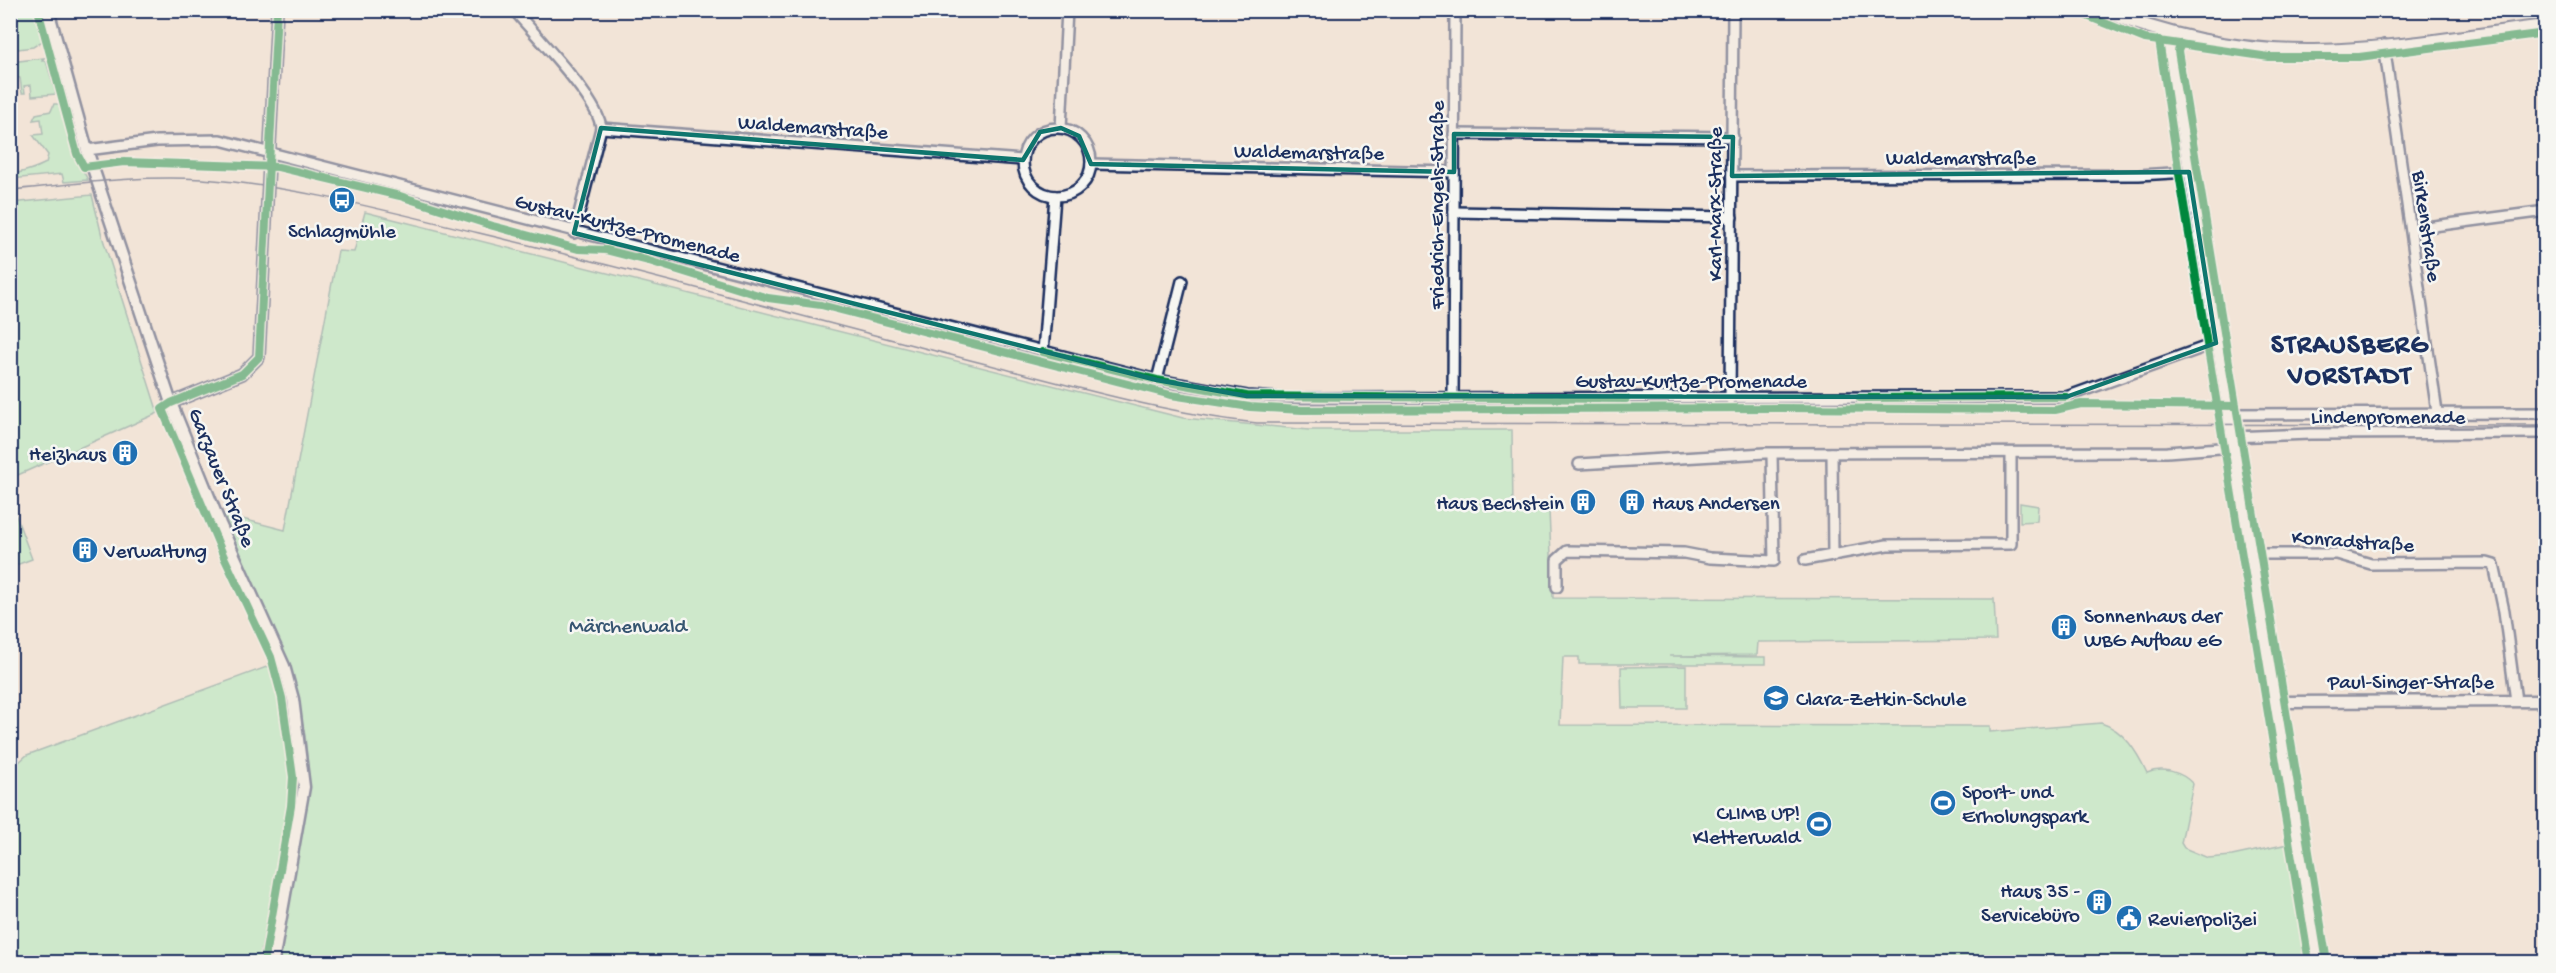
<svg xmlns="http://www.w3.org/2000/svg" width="2556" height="973" font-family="'Gochi Hand',sans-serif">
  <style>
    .green { fill: #a3edbc; stroke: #5f8e8d; stroke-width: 1.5 }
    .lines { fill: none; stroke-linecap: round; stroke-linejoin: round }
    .minor-casing { stroke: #1b2f5e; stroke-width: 14 }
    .tertiary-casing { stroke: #1b2f5e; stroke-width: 15 }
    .secondary-casing { stroke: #1b2f5e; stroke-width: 16 }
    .minor { stroke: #f6f6f2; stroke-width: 9 }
    .tertiary { stroke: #f6f6f2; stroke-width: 10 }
    .secondary { stroke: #f6f6f2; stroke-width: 12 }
    .tram { stroke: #1b2f5e; stroke-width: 1.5 }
    .cycleway-casing { stroke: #f6f6f2; stroke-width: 11 }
    .cycleway { stroke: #00873e; stroke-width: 8 }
    .marked { fill: none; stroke: #0f766e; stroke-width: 4.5; stroke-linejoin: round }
    .labels { text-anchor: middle; stroke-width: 5; stroke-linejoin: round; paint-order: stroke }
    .street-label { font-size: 21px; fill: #1b2f5e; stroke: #f6f6f2 }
    .poi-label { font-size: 21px; fill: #1b2f5e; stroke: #f6f6f2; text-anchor: start }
    .park-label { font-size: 21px; fill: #365571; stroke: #f6f6f2 }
    .district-label { font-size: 27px; font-weight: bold; letter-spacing: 1.5px; fill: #1b2f5e; stroke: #f6f6f2 }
  </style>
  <rect width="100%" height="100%" fill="#f2e4d7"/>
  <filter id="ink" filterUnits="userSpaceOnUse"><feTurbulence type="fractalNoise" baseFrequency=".0167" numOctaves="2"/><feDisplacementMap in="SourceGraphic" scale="12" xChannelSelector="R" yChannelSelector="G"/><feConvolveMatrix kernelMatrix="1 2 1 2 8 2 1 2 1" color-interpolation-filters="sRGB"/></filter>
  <g filter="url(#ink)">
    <g class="green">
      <polygon points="11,10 35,11 44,40 33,47 11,50 11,32 14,32"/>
      <polygon points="44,58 42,61 46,61 56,94 32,96 31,85 24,86 25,93 22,93 20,78 11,76 11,62"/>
      <path d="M54 104H62L76 158 88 180 64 182 62 174 11 179V174C21 173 37 168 46 163L48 155 33 135 43 134 41 119 33 120 36 114 51 111Z"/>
      <polygon points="92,195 102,236 158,413 11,478 11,203"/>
      <path d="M365 212 1183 418 1309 430H1512L1513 511H1549L1553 598 1994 599 1996 640 1758 642 1757 655 1669 656 1766 657V664H1579V657H1563L1560 725 1990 726V732L2101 723C2124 730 2137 752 2147 773 2162 766 2182 772 2193 784L2181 843 2184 848 2208 858 2232 856 2288 844 2306 962H277L305 813 309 778 305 735 293 684 223 514 285 530 338 251 354 252Z"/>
      <polygon points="10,500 32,559 11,567 10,567"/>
      <polygon points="2020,503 2038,506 2037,521 2020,522"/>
      <polygon points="272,665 282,710 290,776 288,805 259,962 11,962 11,769 27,755"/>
      <polygon points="1686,666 1686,708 1622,708 1621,667"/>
      <polygon points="2542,712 2546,712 2545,816 2542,811"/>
    </g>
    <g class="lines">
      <defs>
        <g id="minor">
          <path d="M514 10C534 34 600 101 601 128L574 233"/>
          <polyline points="2384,45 2437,412"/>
          <polyline points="601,128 1023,160"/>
          <polyline points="1061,128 1067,10"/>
          <circle cx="1057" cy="162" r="34"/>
          <polyline points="1454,134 1733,137"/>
          <polyline points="87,150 157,141 220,140 1094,364 1157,380 1247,396 1278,398 2066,397 2216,343"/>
          <polyline points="1091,164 1454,172"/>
          <polyline points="1732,176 2139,175 2189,172"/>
          <polyline points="1454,212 1732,217"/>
          <polyline points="2411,229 2546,211"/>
          <polyline points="1043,352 1055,196"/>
          <polyline points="1157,380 1182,281"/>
          <polyline points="1453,399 1455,10"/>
          <polyline points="1730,399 1733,10"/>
          <polyline points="171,403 242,374 259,357 277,10"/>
          <polyline points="2228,414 2546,413"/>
          <polyline points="2232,437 2310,434 2546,433"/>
          <polyline points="1832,453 1833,556"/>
          <polyline points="1579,464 1765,453 2167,452 2233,447"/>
          <polyline points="2251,554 2337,554 2371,564 2487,563 2494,565 2504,611 2516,701"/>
          <polyline points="1805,560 1887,545 2011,544 2011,453"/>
          <polyline points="1557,587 1557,560 1567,551 1684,553 1710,558 1774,561 1772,454"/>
        </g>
        <g id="tertiary">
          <polyline points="48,10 87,150 171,403 220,524 284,666 293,699 304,787 273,962"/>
          <polyline points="2171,34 2169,46 2318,962"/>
          <polyline points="2276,702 2546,701"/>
        </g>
        <path id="secondary" d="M2102 10C2169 37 2243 52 2315 51 2392 50 2470 35 2546 26"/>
      </defs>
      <use href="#minor" class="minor-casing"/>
      <use href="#tertiary" class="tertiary-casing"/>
      <use href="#secondary" class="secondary-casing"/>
      <use href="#minor" class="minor"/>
      <use href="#tertiary" class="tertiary"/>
      <use href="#secondary" class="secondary"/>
      <path class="tram" d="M10 190C74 184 138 175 202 179 296 186 387 211 479 233 647 273 814 320 982 363 1072 386 1164 413 1257 423L2546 425"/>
      <defs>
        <g id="cycleway">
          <polyline points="38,10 77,154 84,167 124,162 278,167 400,196 493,226 578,249 606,250 649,261 768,298 821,305 1171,395 1250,407 1302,410 1779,408 2055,410 2081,404 2236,406"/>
          <polyline points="2072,10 2145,39 2269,57 2359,57 2546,33"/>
          <polyline points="2159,40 2179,174 2309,962"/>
          <polyline points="2181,44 2178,51 2327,962"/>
          <polyline points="1043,352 1157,380 1247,396 1626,399"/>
          <polyline points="1860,398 2066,397"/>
          <polyline points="264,962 291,806 293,777 282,698 271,657 224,557 162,409 171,403 242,374 259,357 277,10"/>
        </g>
      </defs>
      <use href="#cycleway" class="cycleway-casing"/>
      <use href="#cycleway" class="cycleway"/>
    </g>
  </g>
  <path d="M0 0H2556V973H0ZM601 128 1023 160 1040 132 1061 128 1079 136 1091 164 1454 172V134L1733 137 1732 176 2189 172 2216 343 2066 397 1247 396 1157 380 574 233Z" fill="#f2e4d7" fill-opacity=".55" fill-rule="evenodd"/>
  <path class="marked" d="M601 128 1023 160 1040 132 1061 128 1079 136 1091 164 1454 172V134L1733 137 1732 176 2189 172 2216 343 2066 397 1247 396 1157 380 574 233Z"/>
  <defs>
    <symbol id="bus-disc" viewBox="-11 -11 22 22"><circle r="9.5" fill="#1f6fb2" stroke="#f6f6f2"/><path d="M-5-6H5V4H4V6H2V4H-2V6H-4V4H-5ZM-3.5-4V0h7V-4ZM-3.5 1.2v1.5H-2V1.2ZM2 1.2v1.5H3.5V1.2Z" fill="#fff"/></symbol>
    <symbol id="building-disc" viewBox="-11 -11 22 22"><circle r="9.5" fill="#1f6fb2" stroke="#f6f6f2"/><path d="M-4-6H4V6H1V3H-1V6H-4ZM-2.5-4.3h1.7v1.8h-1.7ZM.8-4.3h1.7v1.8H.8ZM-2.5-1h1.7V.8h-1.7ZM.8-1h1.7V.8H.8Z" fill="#fff"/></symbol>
    <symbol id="school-disc" viewBox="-11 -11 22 22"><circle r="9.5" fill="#1f6fb2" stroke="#f6f6f2"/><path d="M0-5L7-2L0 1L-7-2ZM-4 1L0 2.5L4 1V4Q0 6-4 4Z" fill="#fff"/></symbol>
    <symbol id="stadium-disc" viewBox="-11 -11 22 22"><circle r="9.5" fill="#1f6fb2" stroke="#f6f6f2"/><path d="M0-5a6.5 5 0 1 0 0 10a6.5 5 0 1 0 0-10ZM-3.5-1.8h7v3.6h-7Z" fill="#fff"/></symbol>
    <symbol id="civic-disc" viewBox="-11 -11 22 22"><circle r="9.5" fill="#1f6fb2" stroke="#f6f6f2"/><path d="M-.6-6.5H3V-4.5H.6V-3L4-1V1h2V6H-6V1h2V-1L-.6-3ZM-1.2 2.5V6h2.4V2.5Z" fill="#fff"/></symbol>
  </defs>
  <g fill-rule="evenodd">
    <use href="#bus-disc" x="327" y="185" width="30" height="30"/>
    <use href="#building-disc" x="110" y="438" width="30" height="30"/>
    <use href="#building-disc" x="1568" y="487" width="30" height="30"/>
    <use href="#building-disc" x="1617" y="487" width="30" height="30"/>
    <use href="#building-disc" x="70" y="535" width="30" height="30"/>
    <use href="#building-disc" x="2049" y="612" width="30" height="30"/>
    <use href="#school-disc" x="1761" y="683" width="30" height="30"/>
    <use href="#stadium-disc" x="1928" y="788" width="30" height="30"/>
    <use href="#stadium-disc" x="1804" y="809" width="30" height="30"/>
    <use href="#building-disc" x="2084" y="887" width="30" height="30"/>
    <use href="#civic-disc" x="2114" y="903" width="30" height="30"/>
  </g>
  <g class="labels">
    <g class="street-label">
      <text transform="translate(813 126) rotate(4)" y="7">Waldemarstraße</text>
      <text transform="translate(1309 151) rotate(1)" y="7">Waldemarstraße</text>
      <text x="1961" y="164">Waldemarstraße</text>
      <text transform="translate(1714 204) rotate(-90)" y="7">Karl-Marx-Straße</text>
      <text transform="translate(1436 205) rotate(-90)" y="7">Friedrich-Engels-Straße</text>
      <text transform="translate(2428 226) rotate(82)" y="7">Birkenstraße</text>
      <text transform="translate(628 227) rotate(14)" y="7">Gustav-Kurtze-Promenade</text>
      <text x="1691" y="387">Gustav-Kurtze-Promenade</text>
      <text x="2388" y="423">Lindenpromenade</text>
      <text transform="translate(223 477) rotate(68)" y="7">Garzauer Straße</text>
      <text transform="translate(2353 540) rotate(4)" y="7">Konradstraße</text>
      <text x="2411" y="688">Paul-Singer-Straße</text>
    </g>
    <g class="poi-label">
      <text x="342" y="237" text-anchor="middle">Schlagmühle</text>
      <text x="106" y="460" text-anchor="end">Heizhaus</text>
      <text x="1564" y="509" text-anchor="end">Haus Bechstein</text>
      <text x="1652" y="509">Haus Andersen</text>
      <text x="104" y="557">Verwaltung</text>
      <text x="2084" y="622">Sonnenhaus der<tspan x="2084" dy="24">WBG Aufbau eG</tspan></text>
      <text x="1796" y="705">Clara-Zetkin-Schule</text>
      <text x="1962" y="798">Sport- und<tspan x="1962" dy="24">Erholungspark</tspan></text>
      <text x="1800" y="819" text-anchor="end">CLIMB UP!<tspan x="1800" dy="24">Kletterwald</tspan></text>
      <text x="2080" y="897" text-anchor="end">Haus 35 -<tspan x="2080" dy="24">Servicebüro</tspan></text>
      <text x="2148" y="925">Revierpolizei</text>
    </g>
    <g class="park-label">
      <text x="628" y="632">Märchenwald</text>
    </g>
    <g class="district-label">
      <text x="2350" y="352">STRAUSBERG<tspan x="2350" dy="31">VORSTADT</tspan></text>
    </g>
  </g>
  <rect width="2556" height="973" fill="none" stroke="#f6f6f2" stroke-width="36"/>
  <rect x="18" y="18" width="2520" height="937" fill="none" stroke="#1b2f5e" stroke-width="2" filter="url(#ink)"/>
</svg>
